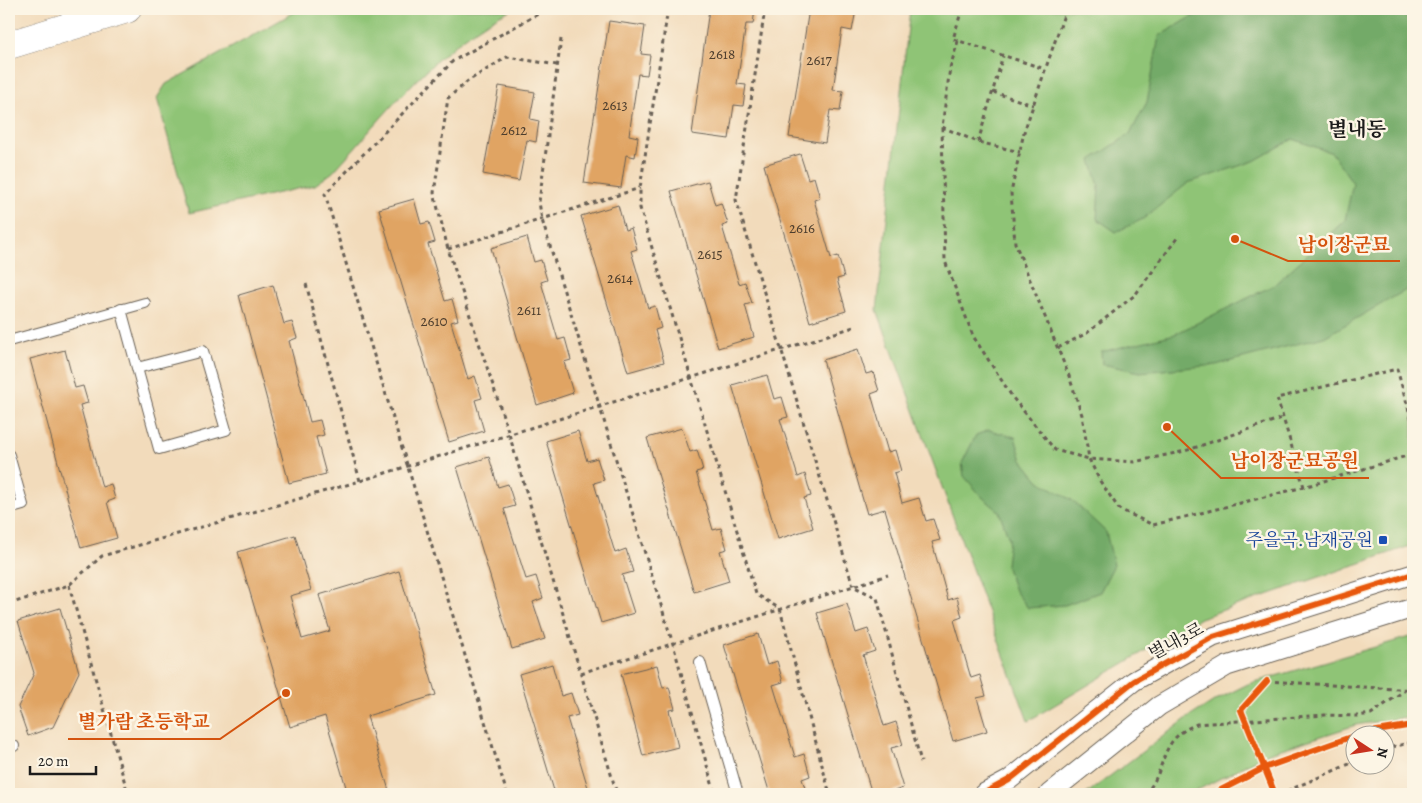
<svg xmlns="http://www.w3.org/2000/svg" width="1422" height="803" font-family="Alegreya,'Noto Serif KR',serif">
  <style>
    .green { fill: #8fc476; stroke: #567049 }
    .forest { fill: #73aa67; stroke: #486342 }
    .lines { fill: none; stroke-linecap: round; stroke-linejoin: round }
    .stream { stroke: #4ea9cc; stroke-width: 7 }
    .building { fill: #e0a464 }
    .service-casing { stroke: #675f54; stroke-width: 12 }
    .minor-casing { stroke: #675f54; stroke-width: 21 }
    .motorway-casing { stroke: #675f54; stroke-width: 29 }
    .path { stroke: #675f54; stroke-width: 3; stroke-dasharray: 4 4; stroke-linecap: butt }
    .service { stroke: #fff; stroke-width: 10 }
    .minor { stroke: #fff; stroke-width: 19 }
    .motorway { stroke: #fff; stroke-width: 28 }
    .cycleway-casing { stroke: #fcf5e5; stroke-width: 9 }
    .cycleway { stroke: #e8590c; stroke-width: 6 }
    .transit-dot { fill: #1a4fb4; stroke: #fcf5e5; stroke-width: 2 }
    .labels { text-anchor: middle; stroke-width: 5; stroke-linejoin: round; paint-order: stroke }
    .number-label { font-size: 15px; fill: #4d3e2e }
    .transit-label { font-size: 18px; fill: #164399; stroke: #fcf5e5; text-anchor: end }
    .street-label { font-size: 18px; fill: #1c1c1c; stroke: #fcf5e5 }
    .quarter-label { font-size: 20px; font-weight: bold; fill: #1c1c1c; stroke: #fcf5e5 }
    .leader { fill: none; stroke: #d4530e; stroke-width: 2 }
    .callout-dot { fill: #d4530e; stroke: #fcf5e5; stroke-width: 2 }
    .callout-label { font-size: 19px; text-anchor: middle; font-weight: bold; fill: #d4530e; stroke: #fcf5e5; stroke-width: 5; stroke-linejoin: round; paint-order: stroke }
  </style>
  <rect width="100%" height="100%" fill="#fcf5e5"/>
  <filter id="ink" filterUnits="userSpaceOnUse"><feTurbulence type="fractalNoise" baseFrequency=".02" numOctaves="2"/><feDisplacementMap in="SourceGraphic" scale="10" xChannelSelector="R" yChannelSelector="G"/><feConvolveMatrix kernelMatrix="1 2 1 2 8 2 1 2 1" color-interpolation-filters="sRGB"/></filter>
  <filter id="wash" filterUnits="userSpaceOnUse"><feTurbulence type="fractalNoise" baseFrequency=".0096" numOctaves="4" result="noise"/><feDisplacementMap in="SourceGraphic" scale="20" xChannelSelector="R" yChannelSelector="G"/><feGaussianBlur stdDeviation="1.12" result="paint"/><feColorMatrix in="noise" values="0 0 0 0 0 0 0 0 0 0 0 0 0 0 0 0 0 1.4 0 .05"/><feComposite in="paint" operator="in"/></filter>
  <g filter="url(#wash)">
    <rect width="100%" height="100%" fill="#f2dbbb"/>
    <g class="green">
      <path d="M300 9H512C438 44 387 113 333 172L315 185 189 213 157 98 166 84Z"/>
      <polygon points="910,9 1413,9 1413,545 1200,618 1028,721 877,310"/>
      <polygon points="1413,636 1413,716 1356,725 1269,753 1190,794 1086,794 1186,719 1214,701 1248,684"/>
    </g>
    <g class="forest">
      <polygon points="1213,9 1396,9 1413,24 1413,286 1324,337 1216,365 1140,372 1102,364 1101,352 1175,334 1274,285 1345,220 1353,183 1332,153 1293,139 1254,161 1188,183 1143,219 1116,232 1097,219 1099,186 1091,160 1130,134 1147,102 1159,36 1197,14"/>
      <polygon points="989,430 1015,437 1022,460 1039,481 1072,500 1106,532 1114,565 1100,592 1065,605 1028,608 1015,591 1006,565 1009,539 999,511 982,497 964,476 962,463 976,435"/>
    </g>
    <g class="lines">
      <polyline class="stream" points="1383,794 1413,789"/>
    </g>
    <g id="blocks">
      <g class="building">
        <polygon points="709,9 755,9 753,24 746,24 737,84 746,85 743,106 734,105 729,139 692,134"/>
        <polygon points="809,9 856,10 852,31 842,29 833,90 843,91 840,111 830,110 825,143 789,137"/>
        <polygon points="609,21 645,26 641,54 650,55 647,75 638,74 629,135 638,137 635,157 626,155 621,188 584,183"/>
        <polygon points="499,86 535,92 530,119 539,121 536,142 527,140 519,181 483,174"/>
        <polygon points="800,154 808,179 814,177 820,198 814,200 831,258 838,256 844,277 837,279 846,311 810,322 764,165"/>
        <polygon points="708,181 715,205 721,203 728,224 722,226 739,284 745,282 752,303 745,305 754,337 718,348 671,191"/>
        <polygon points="414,199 421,224 429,222 435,242 428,244 445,301 452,299 458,320 451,322 468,379 475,376 482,398 475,400 484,431 449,442 379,209"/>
        <polygon points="618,205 625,230 631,228 637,249 631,251 648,308 655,306 661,328 655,330 664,362 628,372 581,216"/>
        <polygon points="527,237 534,262 541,260 547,280 541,282 558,340 565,338 571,360 564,362 573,393 537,405 491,248"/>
        <polygon points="273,285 284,324 292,322 297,338 289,341 310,422 320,420 324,435 316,437 326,474 289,483 239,295"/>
        <polygon points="858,349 866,374 873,372 879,391 871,394 888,452 895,450 901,471 894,473 902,503 919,498 926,521 933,519 940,540 932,542 948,600 957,597 962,617 954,620 971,678 980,675 986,696 977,698 987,731 953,741 885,509 867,514 823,360"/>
        <polygon points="65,350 75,388 83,386 88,403 80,405 102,487 111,484 115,499 107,502 117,538 81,548 30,359"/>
        <polygon points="767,375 774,399 782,397 788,417 780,419 798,477 805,474 811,496 804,498 813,528 778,539 732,385"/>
        <polygon points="682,428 690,452 697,450 703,470 696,472 713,530 721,528 727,549 720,551 729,581 694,592 647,438"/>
        <polygon points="578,431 587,461 597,458 604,480 594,483 615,553 626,549 633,572 622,575 634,613 601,623 546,441"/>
        <polygon points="489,457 498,487 508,484 515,506 504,509 526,579 536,576 543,598 533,602 545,639 512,649 457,467"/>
        <polygon points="295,535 311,590 290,596 302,639 330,631 319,595 399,571 436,695 367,716 390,794 348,794 325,716 290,727 238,552"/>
        <polygon points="847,604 856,633 868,629 875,651 863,655 884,726 896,722 903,745 891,748 903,788 885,794 872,794 817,613"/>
        <polygon points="60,608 79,672 53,727 28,736 18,707 34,673 18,621"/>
        <polygon points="758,634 767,665 777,661 783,682 773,685 795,757 804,754 810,776 802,779 807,794 770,794 724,645"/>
        <polygon points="552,664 561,696 571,693 578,715 567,718 589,791 599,788 601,794 555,794 519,674"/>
        <polygon points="657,665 663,688 669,687 675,709 669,710 678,747 643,756 621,674"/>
      </g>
    </g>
  </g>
  <g filter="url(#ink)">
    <use href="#blocks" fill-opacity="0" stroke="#675f54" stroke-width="1"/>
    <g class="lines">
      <defs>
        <g id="service">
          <polyline points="121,309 159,449 226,430 203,351 137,368"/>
          <polyline points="9,341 145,303"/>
          <polyline points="9,455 23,505 9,509"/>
          <polyline points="700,662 738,794"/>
          <polyline points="9,748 14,746"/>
        </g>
        <g id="minor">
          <polyline points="983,794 1009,780 1134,681 1213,637 1413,574"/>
          <polyline points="1049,794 1159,706 1227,666 1413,608"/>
        </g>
        <polyline id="motorway" points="9,45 127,9"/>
      </defs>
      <use href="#service" class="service-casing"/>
      <use href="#minor" class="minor-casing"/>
      <use href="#motorway" class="motorway-casing"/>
      <g class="path">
        <polyline points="668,9 640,188 640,208 756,594 780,609 829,791"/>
        <polyline points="765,9 736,200 853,586 877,598 921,762"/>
        <polyline points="962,9 953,39 1045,69"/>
        <polyline points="1066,9 1024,132 1011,193 1015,243 1069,376 1082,415 1089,459 1100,481 1119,509 1153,525 1304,487 1413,454"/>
        <polyline points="561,39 539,202 542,220 673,644 715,794"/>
        <polyline points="958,41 950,68 942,127 945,261 973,336 1013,398 1055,450 1089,459 1134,462 1185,451 1282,418"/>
        <polyline points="557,65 507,57 468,81 448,98 434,193 448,249 509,434 617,794"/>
        <polyline points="993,92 1033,105"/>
        <polyline points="942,127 978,142 1020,152"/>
        <polyline points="978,142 1003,56"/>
        <polyline points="448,249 640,188"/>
        <polyline points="306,284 360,481"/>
        <polyline points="1058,348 1087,333 1135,295 1178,237"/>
        <polyline points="1304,487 1277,398 1397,369 1413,425"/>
        <polyline points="69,585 128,794"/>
        <polyline points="9,604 69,585 102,556 360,481 854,327"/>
        <polyline points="581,673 888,575"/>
        <polyline points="1267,681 1413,690"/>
        <polyline points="1384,749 1413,742"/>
        <polyline points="507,794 325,194 453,61 547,9"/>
        <path d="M1145 794C1169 769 1156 740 1197 724L1325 715 1358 716 1371 714 1404 691 1413 681"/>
        <polyline points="1280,794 1354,762"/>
      </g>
      <use href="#service" class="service"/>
      <use href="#minor" class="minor"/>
      <use href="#motorway" class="motorway"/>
      <defs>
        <g id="cycleway">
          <polyline points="1267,681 1241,710 1275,794"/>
          <polyline points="983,794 1009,780 1134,681 1213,637 1413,574"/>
          <polyline points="1213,794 1264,768 1359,734 1413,725"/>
        </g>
      </defs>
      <use href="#cycleway" class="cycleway-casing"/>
      <use href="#cycleway" class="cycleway"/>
    </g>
  </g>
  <rect class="transit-dot" x="1378" y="535" width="10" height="10" rx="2.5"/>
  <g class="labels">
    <g class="number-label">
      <text x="722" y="59">2618</text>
      <text x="819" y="65">2617</text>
      <text x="615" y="110">2613</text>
      <text x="514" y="135">2612</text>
      <text x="802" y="233">2616</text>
      <text x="710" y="259">2615</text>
      <text x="620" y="283">2614</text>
      <text x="529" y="315">2611</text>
      <text x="434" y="326">2610</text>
    </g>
    <g class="transit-label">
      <text x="1373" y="546">주을곡.남재공원</text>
    </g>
    <g class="street-label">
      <text transform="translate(1176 641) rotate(-28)" y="6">별내3로</text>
    </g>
    <g class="quarter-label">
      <text x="1357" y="136">별내동</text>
    </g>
  </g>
  <path class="leader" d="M1235 239L1288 261H1400M1167 427L1221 478H1369M286 693L220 739H68"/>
  <g class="callout-dot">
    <circle cx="1235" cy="239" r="5"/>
    <circle cx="1167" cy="427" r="5"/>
    <circle cx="286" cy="693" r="5"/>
  </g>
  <g class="callout-label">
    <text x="1344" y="251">남이장군묘</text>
    <text x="1295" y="467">남이장군묘공원</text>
    <text x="144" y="728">별가람 초등학교</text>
  </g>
  <rect width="1422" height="803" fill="none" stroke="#fcf5e5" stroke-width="30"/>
  <g transform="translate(1370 750) rotate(102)"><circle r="24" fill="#fcf5e5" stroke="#a29e95"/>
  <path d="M0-4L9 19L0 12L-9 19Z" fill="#c8321e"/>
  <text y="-8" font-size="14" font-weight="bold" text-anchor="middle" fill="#1c1c1c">N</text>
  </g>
  <path d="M30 766v8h66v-8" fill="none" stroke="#1c1c1c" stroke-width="2.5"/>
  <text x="38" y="766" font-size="15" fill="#1c1c1c" stroke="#fcf5e5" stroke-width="4" paint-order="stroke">20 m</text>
</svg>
